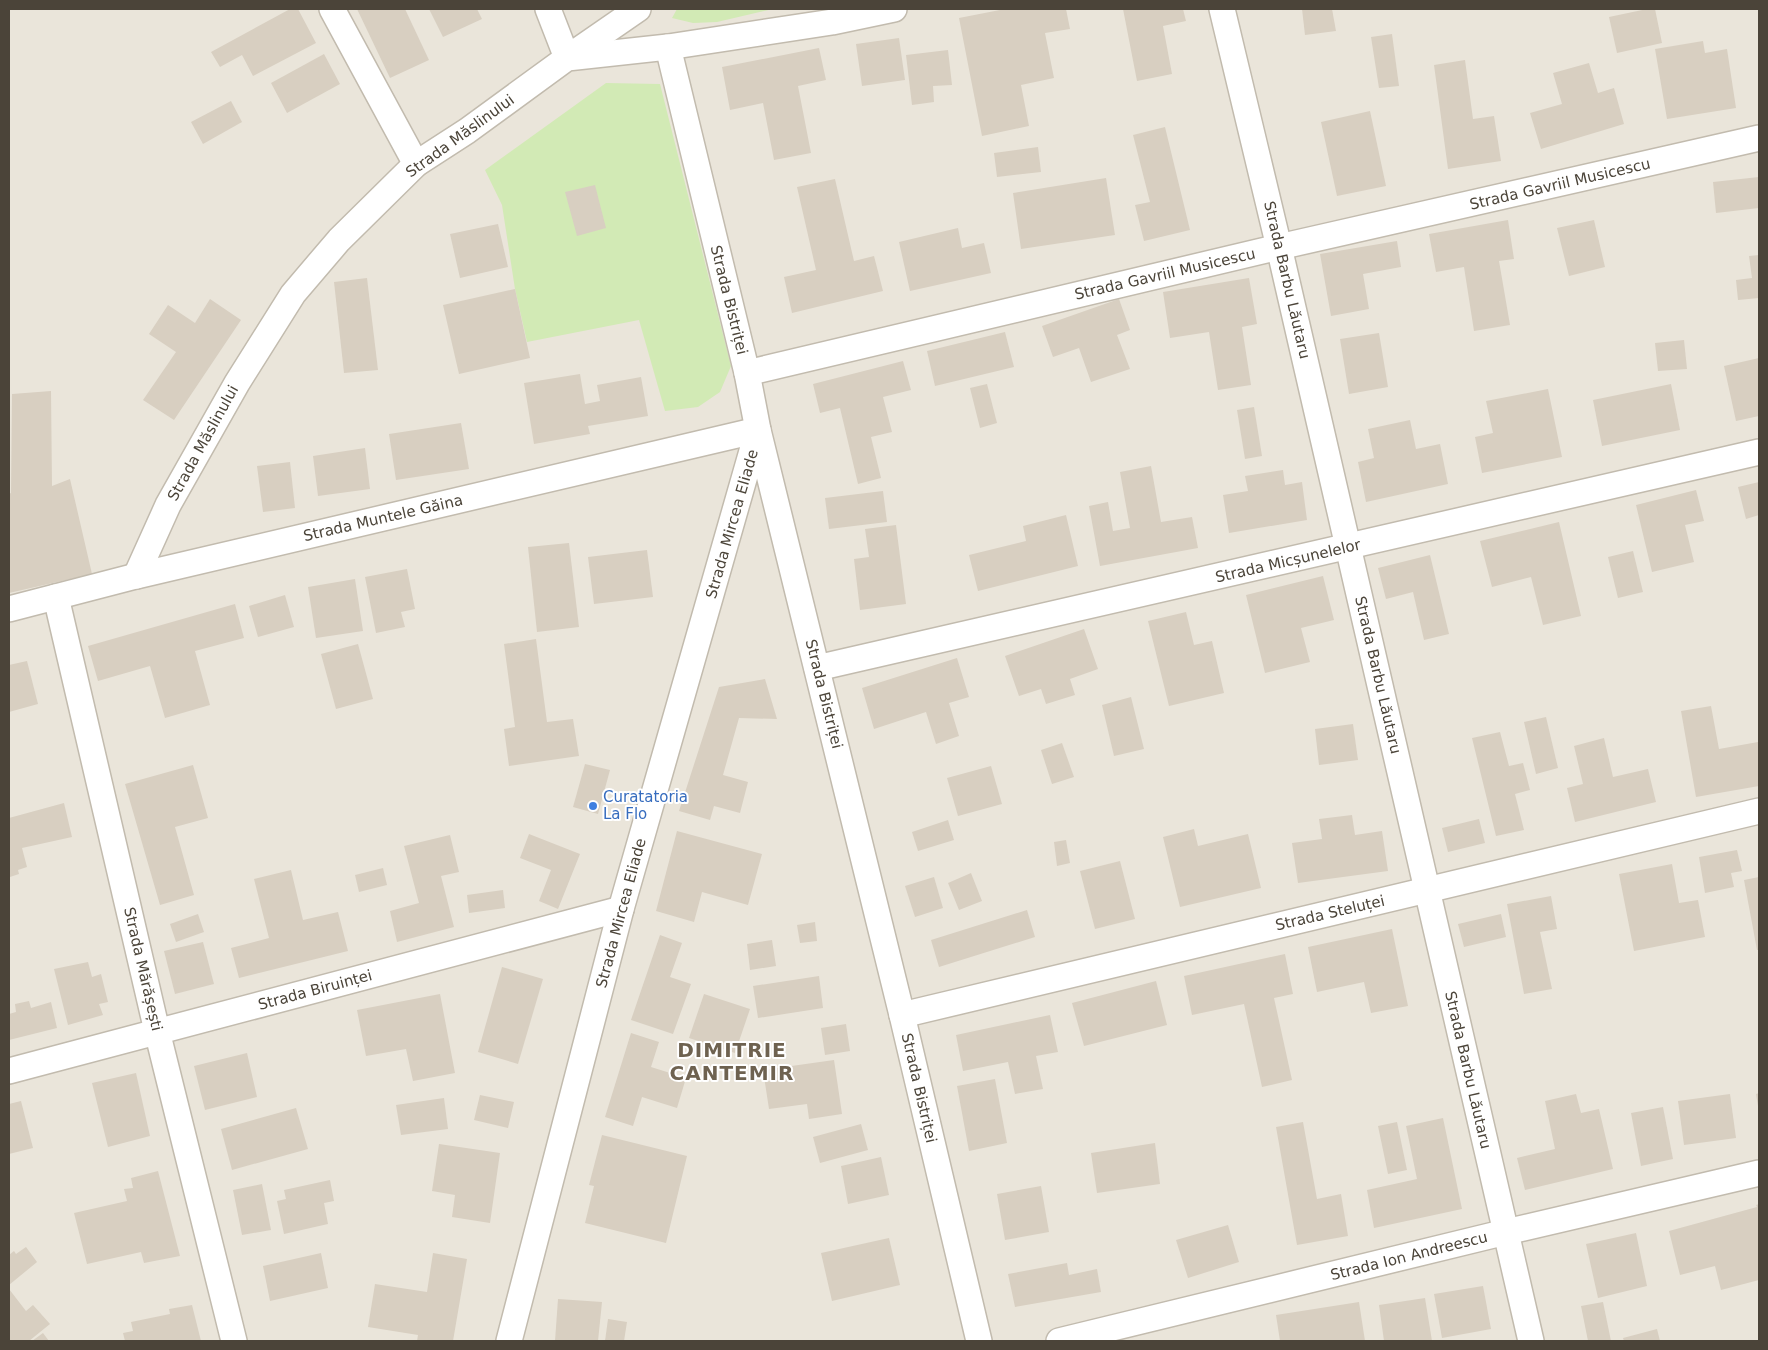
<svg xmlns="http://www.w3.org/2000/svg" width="1768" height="1350" font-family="'DejaVu Sans',sans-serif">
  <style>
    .residential { fill: #eae5da }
    .green { fill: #d2eab5 }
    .building { fill: #d8cfc1 }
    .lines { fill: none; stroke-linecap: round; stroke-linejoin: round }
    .street-casing { stroke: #c2bbae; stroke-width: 28 }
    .street { stroke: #fff; stroke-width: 25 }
    .shop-dot { fill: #3f7fe0; stroke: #fff; stroke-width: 2 }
    .labels { text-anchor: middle; stroke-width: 4; stroke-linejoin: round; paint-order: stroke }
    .street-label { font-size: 15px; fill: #4b4439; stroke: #fff }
    .shop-label { font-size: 15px; fill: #366cbe; stroke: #fff; text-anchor: start }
    .district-label { font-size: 20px; font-weight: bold; letter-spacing: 1px; fill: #6e6250; stroke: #fff }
  </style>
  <rect width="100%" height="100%" fill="#f6f3ec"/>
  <rect class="residential" x="9" y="9" width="1750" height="1332"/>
  <g class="green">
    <polygon points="677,9 773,9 717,22 693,23 672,18"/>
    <polygon points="606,83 660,84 731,366 720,392 698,407 665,411 639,320 527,342 515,289 502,205 485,170"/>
  </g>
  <g class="building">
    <polygon points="290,9 298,9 316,43 253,76 242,55 220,67 211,52"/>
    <polygon points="357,9 405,9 429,60 390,78"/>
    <polygon points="429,9 477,9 482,19 443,37"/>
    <polygon points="1005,9 1066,9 1070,29 1045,33 1054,78 1021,85 1029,126 982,136 959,18"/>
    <polygon points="1123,9 1183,9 1186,21 1163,26 1172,74 1137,81"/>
    <polygon points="1302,9 1332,9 1336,31 1305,35"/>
    <polygon points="1647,9 1655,9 1662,43 1617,53 1609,17"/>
    <polygon points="1392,34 1399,86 1379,88 1371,37"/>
    <polygon points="899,38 905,80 862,86 856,44"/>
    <polygon points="1703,41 1705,53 1727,49 1736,108 1667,119 1655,49"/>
    <polygon points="819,48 826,80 798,86 811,153 774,160 763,103 730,110 722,67"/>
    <polygon points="948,50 952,85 933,86 934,102 912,105 906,55"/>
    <polygon points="324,54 340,84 287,113 271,83"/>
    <polygon points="1465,60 1473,119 1494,116 1501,161 1448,169 1434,65"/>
    <polygon points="1589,63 1598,93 1614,88 1624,124 1541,149 1530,113 1562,104 1553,73"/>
    <polygon points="231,101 242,122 203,144 191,122"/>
    <polygon points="1370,111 1386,186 1337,196 1321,122"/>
    <polygon points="1165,127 1190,230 1144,241 1135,205 1150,202 1133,135"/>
    <polygon points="1038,147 1041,172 997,177 994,153"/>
    <polygon points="1759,177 1759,208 1716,213 1713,182"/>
    <polygon points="1106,178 1115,235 1021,249 1013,193"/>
    <polygon points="835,179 854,261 874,256 883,291 792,313 784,277 816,270 797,187"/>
    <polygon points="595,185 606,228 577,236 565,192"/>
    <polygon points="1508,220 1514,259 1499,261 1510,325 1474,331 1464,267 1436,272 1429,234"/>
    <polygon points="1594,220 1605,267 1569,276 1557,228"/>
    <polygon points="498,224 508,267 460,278 450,234"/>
    <polygon points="958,228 962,248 984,243 991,273 910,291 899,242"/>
    <polygon points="1397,241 1401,267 1363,274 1369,309 1331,316 1320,254"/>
    <polygon points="1759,255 1759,298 1738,300 1736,280 1752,278 1749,256"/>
    <polygon points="367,278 378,370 344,373 334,282"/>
    <polygon points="1249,278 1257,324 1242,327 1251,385 1218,390 1209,332 1170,338 1163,292"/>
    <polygon points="515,289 530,358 459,374 443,305"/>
    <polygon points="210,299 241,320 174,420 143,400 176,352 149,334 168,305 195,323"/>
    <polygon points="1119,299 1130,330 1117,335 1130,369 1091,382 1079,348 1053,357 1042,326"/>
    <polygon points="1005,332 1014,367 935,386 927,351"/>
    <polygon points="1379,333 1388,387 1349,394 1340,339"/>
    <polygon points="1684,340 1687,369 1658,371 1655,343"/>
    <polygon points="1759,358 1759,416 1736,421 1724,366"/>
    <polygon points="903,361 911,390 883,397 892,432 871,437 881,478 858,484 840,408 820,413 813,384"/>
    <polygon points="580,374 585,404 600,401 597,385 641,377 648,416 588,426 590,434 534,444 524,383"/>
    <polygon points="987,384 997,423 980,428 970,388"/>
    <polygon points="1671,384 1680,430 1602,446 1593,400"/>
    <polygon points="1548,389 1562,457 1482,473 1475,437 1493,433 1486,401"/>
    <polygon points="51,391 52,486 70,479 92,574 9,593 9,494 11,493 12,394"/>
    <polygon points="1254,407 1262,456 1245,459 1237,410"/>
    <polygon points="1410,420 1416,449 1440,444 1448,484 1366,502 1358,462 1374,458 1368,429"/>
    <polygon points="461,423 469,469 396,480 389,434"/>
    <polygon points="365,448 370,489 318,496 313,456"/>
    <polygon points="290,462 295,508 263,512 257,466"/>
    <polygon points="1151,466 1161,522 1192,517 1198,548 1100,566 1089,506 1108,502 1113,531 1130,528 1120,472"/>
    <polygon points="1283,470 1285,485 1302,482 1307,520 1229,533 1223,495 1248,491 1245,476"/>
    <polygon points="1759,482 1759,515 1746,519 1738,487"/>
    <polygon points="1696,490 1704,521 1685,525 1694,562 1652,572 1636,505"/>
    <polygon points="883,491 887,522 829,529 825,498"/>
    <polygon points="1066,515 1078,566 978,591 969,555 1026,541 1023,526"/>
    <polygon points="1559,522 1581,616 1543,625 1531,577 1492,587 1480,541"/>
    <polygon points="896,525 906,604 860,610 854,559 869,557 865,529"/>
    <polygon points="569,543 579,627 537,632 528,547"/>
    <polygon points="647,550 653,597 594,604 588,557"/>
    <polygon points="1633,551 1643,592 1618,598 1608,557"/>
    <polygon points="1430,555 1449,634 1424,640 1413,592 1386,599 1378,568"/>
    <polygon points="407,569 415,609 401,612 405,627 376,633 365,577"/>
    <polygon points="1323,576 1334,620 1301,628 1310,662 1265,673 1246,595"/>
    <polygon points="355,579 363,631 316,638 308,587"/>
    <polygon points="285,595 294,627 258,637 249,606"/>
    <polygon points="235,604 244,638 195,651 210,705 165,718 150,666 98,681 88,646"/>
    <polygon points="1186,612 1194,645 1212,641 1224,693 1169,706 1148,621"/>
    <polygon points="1084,629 1098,669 1070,679 1075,695 1046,704 1041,689 1019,696 1005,656"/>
    <polygon points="536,639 547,722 573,719 579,756 509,766 504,729 515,727 504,644"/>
    <polygon points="358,644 373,699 336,709 321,654"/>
    <polygon points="957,658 969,697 949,703 959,736 936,744 926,712 874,729 862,688"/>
    <polygon points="27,661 38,704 9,712 9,665"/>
    <polygon points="765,679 777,719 739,718 723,775 748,782 740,813 714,806 710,820 679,811 719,687"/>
    <polygon points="1131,697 1144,749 1114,756 1102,705"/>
    <polygon points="1711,706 1719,749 1758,742 1759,786 1696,797 1681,711"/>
    <polygon points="1546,717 1558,768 1536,774 1524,722"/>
    <polygon points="1353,724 1358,760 1319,765 1315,729"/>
    <polygon points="1500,732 1509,766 1523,763 1530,790 1515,794 1524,830 1496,836 1472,738"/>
    <polygon points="1604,738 1613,777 1648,769 1656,802 1575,822 1567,788 1583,784 1574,746"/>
    <polygon points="1062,743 1074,777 1052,784 1041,750"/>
    <polygon points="585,764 610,770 598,814 573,807"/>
    <polygon points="193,765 208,818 175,827 194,895 160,905 125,784"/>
    <polygon points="991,766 1002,804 958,816 947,778"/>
    <polygon points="64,803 72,837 22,848 27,867 18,870 19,874 10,877 9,818"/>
    <polygon points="1352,815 1355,835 1382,831 1388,871 1298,883 1292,843 1322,839 1319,819"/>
    <polygon points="1479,819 1485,843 1448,852 1442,828"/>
    <polygon points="948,820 954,840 918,851 912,832"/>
    <polygon points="1194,829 1198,846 1248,834 1261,888 1180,907 1163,837"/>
    <polygon points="677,831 762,854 748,905 702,892 694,922 656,911"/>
    <polygon points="529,834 580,854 558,909 539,901 551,870 520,858"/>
    <polygon points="450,835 459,872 441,876 454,927 397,942 390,911 419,903 404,846"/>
    <polygon points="1066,840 1070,863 1057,866 1054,842"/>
    <polygon points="1737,850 1742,871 1731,873 1734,887 1705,893 1699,857"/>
    <polygon points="1120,861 1135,919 1095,929 1080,871"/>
    <polygon points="1672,864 1679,903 1698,900 1705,937 1634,951 1619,874"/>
    <polygon points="383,868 387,885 359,892 355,875"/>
    <polygon points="291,870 303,920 338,912 348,951 239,978 231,948 269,938 254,879"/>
    <polygon points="971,873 982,901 959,910 948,883"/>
    <polygon points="934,877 943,908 915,917 905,886"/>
    <polygon points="1759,877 1759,950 1757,950 1744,880"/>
    <polygon points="503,890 505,908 469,913 467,895"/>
    <polygon points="1551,896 1557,929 1540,932 1552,989 1524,994 1507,904"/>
    <polygon points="1027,910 1035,937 939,967 931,940"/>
    <polygon points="198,914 204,932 176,942 170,924"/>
    <polygon points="1501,914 1506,937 1464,947 1458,924"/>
    <polygon points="815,922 817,941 800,943 797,925"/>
    <polygon points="1392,929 1408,1006 1371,1013 1364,982 1317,992 1308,947"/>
    <polygon points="660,935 682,943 670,977 691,984 673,1034 631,1020"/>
    <polygon points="772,940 776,966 750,970 747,944"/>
    <polygon points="203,942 214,984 175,994 164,951"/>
    <polygon points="1285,954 1293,994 1274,998 1292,1080 1262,1087 1244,1004 1192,1015 1184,976"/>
    <polygon points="88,962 92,977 101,974 108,1002 99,1004 103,1015 68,1025 54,969"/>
    <polygon points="502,967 543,979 518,1064 478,1052"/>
    <polygon points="819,976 823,1008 758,1018 753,986"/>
    <polygon points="1156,981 1167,1025 1084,1046 1072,1003"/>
    <polygon points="440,994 455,1073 413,1081 406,1049 366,1056 357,1010"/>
    <polygon points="704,994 750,1009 735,1053 689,1038"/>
    <polygon points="29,1001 31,1008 51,1002 57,1028 9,1040 9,1014 16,1012 15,1004"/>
    <polygon points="1050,1015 1058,1052 1036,1056 1043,1089 1015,1094 1008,1062 963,1071 956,1035"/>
    <polygon points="846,1024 850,1051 825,1055 821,1028"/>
    <polygon points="631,1033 659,1042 651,1067 686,1078 677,1108 642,1097 633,1126 605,1117"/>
    <polygon points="247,1053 257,1097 205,1110 194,1066"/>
    <polygon points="834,1060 842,1114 809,1119 807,1104 769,1109 763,1070"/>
    <polygon points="136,1073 150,1136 108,1147 92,1083"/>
    <polygon points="995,1079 1007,1143 969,1151 957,1086"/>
    <polygon points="1759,1093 1759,1106 1758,1106 1756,1094"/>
    <polygon points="1576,1094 1581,1113 1599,1109 1613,1169 1525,1190 1517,1158 1555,1149 1545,1101"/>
    <polygon points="1730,1094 1736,1138 1684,1145 1678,1101"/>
    <polygon points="480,1095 514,1102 508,1128 474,1120"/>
    <polygon points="444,1098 448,1129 401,1135 396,1105"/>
    <polygon points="21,1101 33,1148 9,1154 9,1104"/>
    <polygon points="1663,1107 1673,1159 1641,1166 1631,1113"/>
    <polygon points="296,1108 308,1149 232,1170 221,1129"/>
    <polygon points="1443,1118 1462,1209 1374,1228 1367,1190 1417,1179 1406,1126"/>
    <polygon points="1303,1122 1317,1199 1341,1194 1348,1236 1297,1245 1276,1127"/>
    <polygon points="1397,1122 1407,1170 1388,1174 1378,1126"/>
    <polygon points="861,1124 868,1150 820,1163 813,1137"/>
    <polygon points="602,1135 687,1156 666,1243 585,1223 594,1186 589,1185"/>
    <polygon points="1155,1143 1160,1184 1097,1193 1091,1153"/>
    <polygon points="439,1144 500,1153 490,1223 452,1217 455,1195 432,1191"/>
    <polygon points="881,1157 889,1195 848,1204 841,1166"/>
    <polygon points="158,1171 180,1256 144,1263 141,1252 87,1264 74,1213 127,1201 124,1189 133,1188 131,1178"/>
    <polygon points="330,1180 334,1201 324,1203 328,1224 284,1234 277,1201 286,1199 284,1190"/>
    <polygon points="262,1184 271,1230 242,1235 233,1190"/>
    <polygon points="1041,1186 1049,1232 1005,1240 997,1194"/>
    <polygon points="1759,1204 1759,1280 1721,1290 1715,1266 1680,1275 1669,1231 1757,1207 1756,1205"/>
    <polygon points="1228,1225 1239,1262 1188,1278 1176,1240"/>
    <polygon points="1636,1233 1647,1286 1598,1298 1586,1244"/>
    <polygon points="889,1238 900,1285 832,1301 821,1253"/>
    <polygon points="26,1247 37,1262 9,1285 9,1255 14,1251 16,1254"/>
    <polygon points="321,1253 328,1288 270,1301 263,1266"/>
    <polygon points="433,1253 467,1259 453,1341 417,1341 418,1335 368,1327 375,1284 427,1292"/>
    <polygon points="1067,1263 1069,1275 1097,1269 1101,1292 1015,1307 1008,1274"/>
    <polygon points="1483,1286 1491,1329 1442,1338 1434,1294"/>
    <polygon points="9,1289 26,1311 33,1305 50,1324 29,1341 9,1341"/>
    <polygon points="1425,1298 1432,1341 1384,1341 1379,1305"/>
    <polygon points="558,1299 602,1302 598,1341 555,1341"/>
    <polygon points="1359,1302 1365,1341 1280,1341 1276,1315"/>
    <polygon points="1603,1302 1611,1341 1588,1341 1581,1306"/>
    <polygon points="192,1305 201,1341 125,1341 123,1333 133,1331 131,1322 170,1314 169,1309"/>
    <polygon points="608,1319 627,1322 624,1341 605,1341"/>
    <polygon points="1657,1329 1660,1341 1624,1341 1623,1338"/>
    <polygon points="43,1333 49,1341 32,1341"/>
  </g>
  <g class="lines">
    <defs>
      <g id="street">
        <polyline points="332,9 416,164"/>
        <polyline points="548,9 567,58 638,9"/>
        <polyline points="1222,9 1279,247 1531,1341"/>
        <polyline points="668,47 747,373 758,430 902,1015 979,1341"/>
        <polyline points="747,373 1279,247 1759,138"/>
        <polyline points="136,576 168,505 237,383 293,294 339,240 416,164 467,131 567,58 668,47 832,22 894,9"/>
        <polyline points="56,597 157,1031 234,1341"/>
        <polyline points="9,609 136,576 758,430 621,909 509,1341"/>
        <polyline points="817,668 1759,452"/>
        <polyline points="902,1015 1759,811"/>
        <polyline points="9,1071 621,909"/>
        <polyline points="1059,1341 1506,1232 1759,1173"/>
      </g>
    </defs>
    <use href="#street" class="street-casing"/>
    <use href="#street" class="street"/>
  </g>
  <circle class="shop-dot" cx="593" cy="806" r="5"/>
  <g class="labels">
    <g class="street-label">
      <text transform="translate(460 136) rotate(-36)" y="5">Strada Măslinului</text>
      <text transform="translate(1560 184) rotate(-13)" y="5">Strada Gavriil Musicescu</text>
      <text transform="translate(1165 274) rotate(-13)" y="5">Strada Gavriil Musicescu</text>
      <text transform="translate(1287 280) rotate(77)" y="5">Strada Barbu Lăutaru</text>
      <text transform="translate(729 300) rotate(76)" y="5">Strada Bistriței</text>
      <text transform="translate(203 443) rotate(-61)" y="5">Strada Măslinului</text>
      <text transform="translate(383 518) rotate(-13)" y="5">Strada Muntele Găina</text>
      <text transform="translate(732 524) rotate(-74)" y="5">Strada Mircea Eliade</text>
      <text transform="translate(1288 561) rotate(-13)" y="5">Strada Micșunelelor</text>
      <text transform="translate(1378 675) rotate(77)" y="5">Strada Barbu Lăutaru</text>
      <text transform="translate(824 694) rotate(76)" y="5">Strada Bistriței</text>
      <text transform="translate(621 913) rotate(-75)" y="5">Strada Mircea Eliade</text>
      <text transform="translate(1330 913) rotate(-13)" y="5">Strada Steluței</text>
      <text transform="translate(143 969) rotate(77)" y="5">Strada Mărășești</text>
      <text transform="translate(315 990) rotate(-15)" y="5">Strada Biruinței</text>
      <text transform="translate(1468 1070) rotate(77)" y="5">Strada Barbu Lăutaru</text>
      <text transform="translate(919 1088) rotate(77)" y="5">Strada Bistriței</text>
      <text transform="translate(1409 1256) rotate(-14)" y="5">Strada Ion Andreescu</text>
    </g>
    <g class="shop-label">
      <text x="603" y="802">Curatatoria<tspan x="603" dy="17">La Flo</tspan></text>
    </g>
    <g class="district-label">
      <text x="732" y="1057">DIMITRIE<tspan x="732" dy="23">CANTEMIR</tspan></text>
    </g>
  </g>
  <rect width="1768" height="1350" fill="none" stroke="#4b4439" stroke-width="20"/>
</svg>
